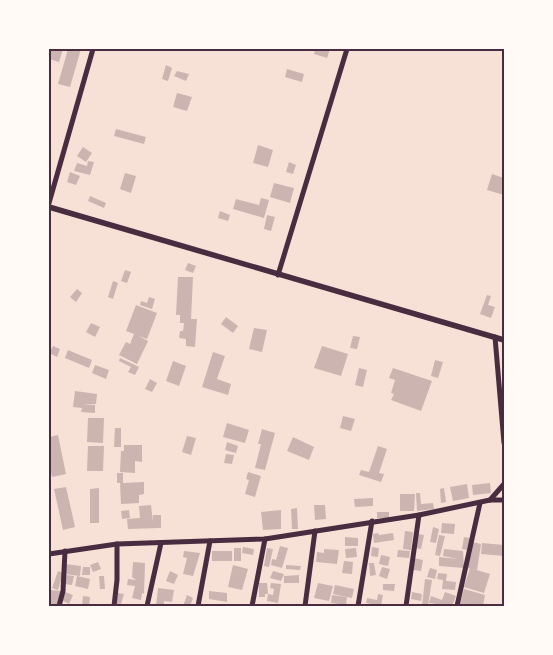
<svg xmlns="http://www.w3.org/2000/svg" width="553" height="655" font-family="'Sofia Sans Condensed',sans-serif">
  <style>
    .building { fill: #ccb4b1 }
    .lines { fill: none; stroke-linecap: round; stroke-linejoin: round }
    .minor { stroke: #4a2c40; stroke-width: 5 }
    .tertiary { stroke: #4a2c40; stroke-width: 5.5 }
    .neatline { fill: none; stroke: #4a2c40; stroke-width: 2 }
  </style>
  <rect width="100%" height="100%" fill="#f7e1d7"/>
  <g class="building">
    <polygon points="49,49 63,49 59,62 49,59"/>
    <polygon points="68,49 81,49 70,87 58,84"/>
    <polygon points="315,49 330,49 327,58 314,54"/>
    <polygon points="166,65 172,68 168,81 162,79"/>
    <polygon points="287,69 304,74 302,82 285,77"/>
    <polygon points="177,71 189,74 186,81 174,76"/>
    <polygon points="177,93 192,97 187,111 173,107"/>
    <polygon points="116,129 146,137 144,144 114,136"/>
    <polygon points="258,145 273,150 268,167 253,163"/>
    <polygon points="83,147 92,153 86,162 77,156"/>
    <polygon points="88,161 94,162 90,175 74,171 77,163 87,166"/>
    <polygon points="289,162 296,165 293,174 286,172"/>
    <polygon points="70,172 80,176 76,185 67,182"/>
    <polygon points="125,173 136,176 131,193 120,189"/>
    <polygon points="492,174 504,178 504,195 487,190"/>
    <polygon points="274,183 294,188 290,203 270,197"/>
    <polygon points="90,196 106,203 104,208 88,201"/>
    <polygon points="261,198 269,200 264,218 233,209 236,199 259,205"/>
    <polygon points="220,211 230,215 228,221 218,218"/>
    <polygon points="267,215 275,217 271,231 264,229"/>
    <polygon points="188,263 196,266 193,273 185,270"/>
    <polygon points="125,270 131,272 127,283 121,281"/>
    <polygon points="178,277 193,277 191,319 197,319 195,347 186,346 186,339 179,338 180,331 183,331 184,323 180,323 180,315 176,315"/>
    <polygon points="113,281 118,283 113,299 108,297"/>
    <polygon points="77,289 82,293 76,302 70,297"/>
    <polygon points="487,295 491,296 488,305 495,307 491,318 480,314"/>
    <polygon points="149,297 155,299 152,309 140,305 141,301 147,303"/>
    <polygon points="136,305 157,313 147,339 139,336 148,341 137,364 119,355 126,342 130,344 134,334 126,331"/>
    <polygon points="226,317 238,326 233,333 221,324"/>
    <polygon points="91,323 100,327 95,337 86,332"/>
    <polygon points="254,328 267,330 262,352 249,349"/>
    <polygon points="353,336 360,337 357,349 350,348"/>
    <polygon points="53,346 60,349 57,357 49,353"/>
    <polygon points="322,346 348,354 341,376 314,368"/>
    <polygon points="68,350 92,360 89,368 65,358"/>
    <polygon points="213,352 225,356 217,379 231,384 228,395 202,387"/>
    <polygon points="120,358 139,367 135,375 128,372 131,367 119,361"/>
    <polygon points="435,360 443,362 438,378 431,376"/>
    <polygon points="173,361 186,366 179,386 166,381"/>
    <polygon points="95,365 109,370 106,379 92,373"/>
    <polygon points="359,368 367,370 363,387 355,385"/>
    <polygon points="393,368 432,381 421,411 391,400 394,394 391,393 395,380 389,378"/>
    <polygon points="150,379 157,383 152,392 145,389"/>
    <polygon points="75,391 97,394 96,404 82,404 95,405 95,413 81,412 82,408 73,407"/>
    <polygon points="343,416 355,419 351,431 340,428"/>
    <polygon points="88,418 104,418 103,443 87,442"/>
    <polygon points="227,423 249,430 245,443 223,437"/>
    <polygon points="115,428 121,428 121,447 114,447"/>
    <polygon points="262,429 275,433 265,470 255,468 261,444 258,444"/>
    <polygon points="58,435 66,474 52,477 49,462 49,437"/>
    <polygon points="187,436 196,438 191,455 182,452"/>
    <polygon points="293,437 314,447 309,460 287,451"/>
    <polygon points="227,442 238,446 236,453 225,450"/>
    <polygon points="124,445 142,445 142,462 135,461 135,473 120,472 121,451 124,451"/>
    <polygon points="88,446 104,446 103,471 87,471"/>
    <polygon points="378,446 387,449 379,473 384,474 381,482 359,475 361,470 369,472"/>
    <polygon points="226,454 234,455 232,464 224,463"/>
    <polygon points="248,472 261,476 255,497 245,494 249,480 246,479"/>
    <polygon points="117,473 123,473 123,483 144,482 144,494 139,495 139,503 121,504 120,483 117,483"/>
    <polygon points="490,483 491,493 473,495 472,485"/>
    <polygon points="467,484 469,498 453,501 450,487"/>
    <polygon points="66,487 75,527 63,530 54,489"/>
    <polygon points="99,488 99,523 90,523 90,489"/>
    <polygon points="444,488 446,502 441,503 440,489"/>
    <polygon points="416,493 420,493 421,504 433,503 434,509 417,511"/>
    <polygon points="400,494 415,494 414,511 400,511"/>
    <polygon points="373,498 373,506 355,507 354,499"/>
    <polygon points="151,505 153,522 153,515 161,515 161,528 128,529 127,519 140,518 139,506"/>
    <polygon points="314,505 325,505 326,519 315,520"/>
    <polygon points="297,508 298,529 292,529 291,509"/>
    <polygon points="129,510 130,518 122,519 121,511"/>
    <polygon points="281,510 281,529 263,530 261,512"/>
    <rect x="377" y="512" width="12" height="6"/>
    <polygon points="442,523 455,524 454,534 441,533"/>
    <polygon points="433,527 439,529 436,543 430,542"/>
    <polygon points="405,531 413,532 411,550 403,549"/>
    <polygon points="378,533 379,535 393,533 394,540 374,543 373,534"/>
    <polygon points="418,534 424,535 421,549 415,548"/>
    <polygon points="439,535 445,536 440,556 435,555"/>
    <polygon points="345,537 358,538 358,546 345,546"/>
    <polygon points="464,537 470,538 467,550 462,549"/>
    <polygon points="472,542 481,544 477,570 467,568"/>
    <polygon points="482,543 504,545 504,556 481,554"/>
    <polygon points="280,546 288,548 282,568 271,565 272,559 276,560"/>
    <polygon points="243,547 254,549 253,555 242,553"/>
    <polygon points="372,547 379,548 378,557 371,556"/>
    <rect x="234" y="548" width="7" height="13"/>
    <polygon points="267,548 273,549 269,567 264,566"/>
    <polygon points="356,548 357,557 346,558 345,549"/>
    <polygon points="324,549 339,550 337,564 316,562 317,552 324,553"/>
    <polygon points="444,549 463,551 464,568 439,566 439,557 458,559 443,556"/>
    <polygon points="398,550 410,551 409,558 397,557"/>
    <polygon points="184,551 200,553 193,576 183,574 187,558 183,557"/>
    <rect x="212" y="551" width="20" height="10"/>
    <polygon points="381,555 390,557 388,566 379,564"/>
    <polygon points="414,558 423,560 421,571 413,570"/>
    <polygon points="344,561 353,562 352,574 342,573"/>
    <polygon points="98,562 101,569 93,572 90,565"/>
    <polygon points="133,562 145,563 144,594 142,593 141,600 132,598 135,586 127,585 128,579 136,580 132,577"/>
    <polygon points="369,563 374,563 376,575 370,576"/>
    <polygon points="65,564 81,566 80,576 64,574"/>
    <polygon points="233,565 248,569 242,590 228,587"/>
    <polygon points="286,565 301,566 300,570 286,569"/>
    <polygon points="83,567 90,567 90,575 82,575"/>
    <polygon points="382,567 390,569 387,579 379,576"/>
    <polygon points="430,568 437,570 435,579 427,577"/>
    <polygon points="470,568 490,574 484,593 464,587"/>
    <polygon points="58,571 63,573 58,590 52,588"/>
    <polygon points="170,571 178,575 174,584 166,581"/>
    <polygon points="273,571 284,574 281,581 270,578"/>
    <polygon points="438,573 447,574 446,581 456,582 455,590 442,589 443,580 437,579"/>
    <polygon points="66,575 74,576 72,585 64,584"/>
    <polygon points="299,575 299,583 284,583 284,576"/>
    <polygon points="77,576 90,579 88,589 75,586"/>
    <polygon points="99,576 104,576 105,589 100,589"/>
    <polygon points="425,579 432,580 428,606 422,606"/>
    <polygon points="49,582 51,582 50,590 61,591 58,606 52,606 52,604 49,603"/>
    <polygon points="259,583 267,583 268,594 265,594 265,597 259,597"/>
    <polygon points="271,583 281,584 278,603 267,601 268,594 273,595 274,589 270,588"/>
    <polygon points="318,583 333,586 329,601 314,598"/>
    <polygon points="383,584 395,584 394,591 383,590"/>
    <polygon points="335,585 354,589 352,598 333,594"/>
    <polygon points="158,588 174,590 172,602 164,601 164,606 156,606"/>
    <polygon points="464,589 485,595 483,606 462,606 460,604"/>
    <polygon points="209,591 227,593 227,602 209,599"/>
    <polygon points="65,592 73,595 69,604 61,600"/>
    <polygon points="412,592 422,594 421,601 411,599"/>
    <polygon points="445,592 456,596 452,606 429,603 431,596 442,600"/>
    <polygon points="118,593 124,594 121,604 129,606 116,606"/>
    <polygon points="378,594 383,595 381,606 366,603 367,598 377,600"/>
    <polygon points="187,595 193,598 190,606 183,606"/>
    <polygon points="332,595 347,597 346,605 331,603"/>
    <polygon points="83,596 90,597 89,606 82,606"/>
  </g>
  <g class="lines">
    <g class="minor">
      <polyline points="49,203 93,49"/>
      <polyline points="278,275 347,49"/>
      <polyline points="495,337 504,443"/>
      <polyline points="490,500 504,484"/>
      <polyline points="49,554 117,544 265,539 419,515 490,500 504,500"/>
      <polyline points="59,606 63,591 65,551"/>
      <polyline points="114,606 117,580 117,544"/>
      <polyline points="147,606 161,543"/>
      <polyline points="198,606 210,541"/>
      <polyline points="252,606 265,539"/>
      <polyline points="305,606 315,531"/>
      <polyline points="358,606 372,521"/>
      <polyline points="406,606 419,515"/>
      <polyline points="457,606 480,503"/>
    </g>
    <polyline class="tertiary" points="49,207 504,340"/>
  </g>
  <rect width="553" height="655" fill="none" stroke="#fffaf5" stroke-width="100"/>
  <rect x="50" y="50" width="453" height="555" class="neatline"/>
</svg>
